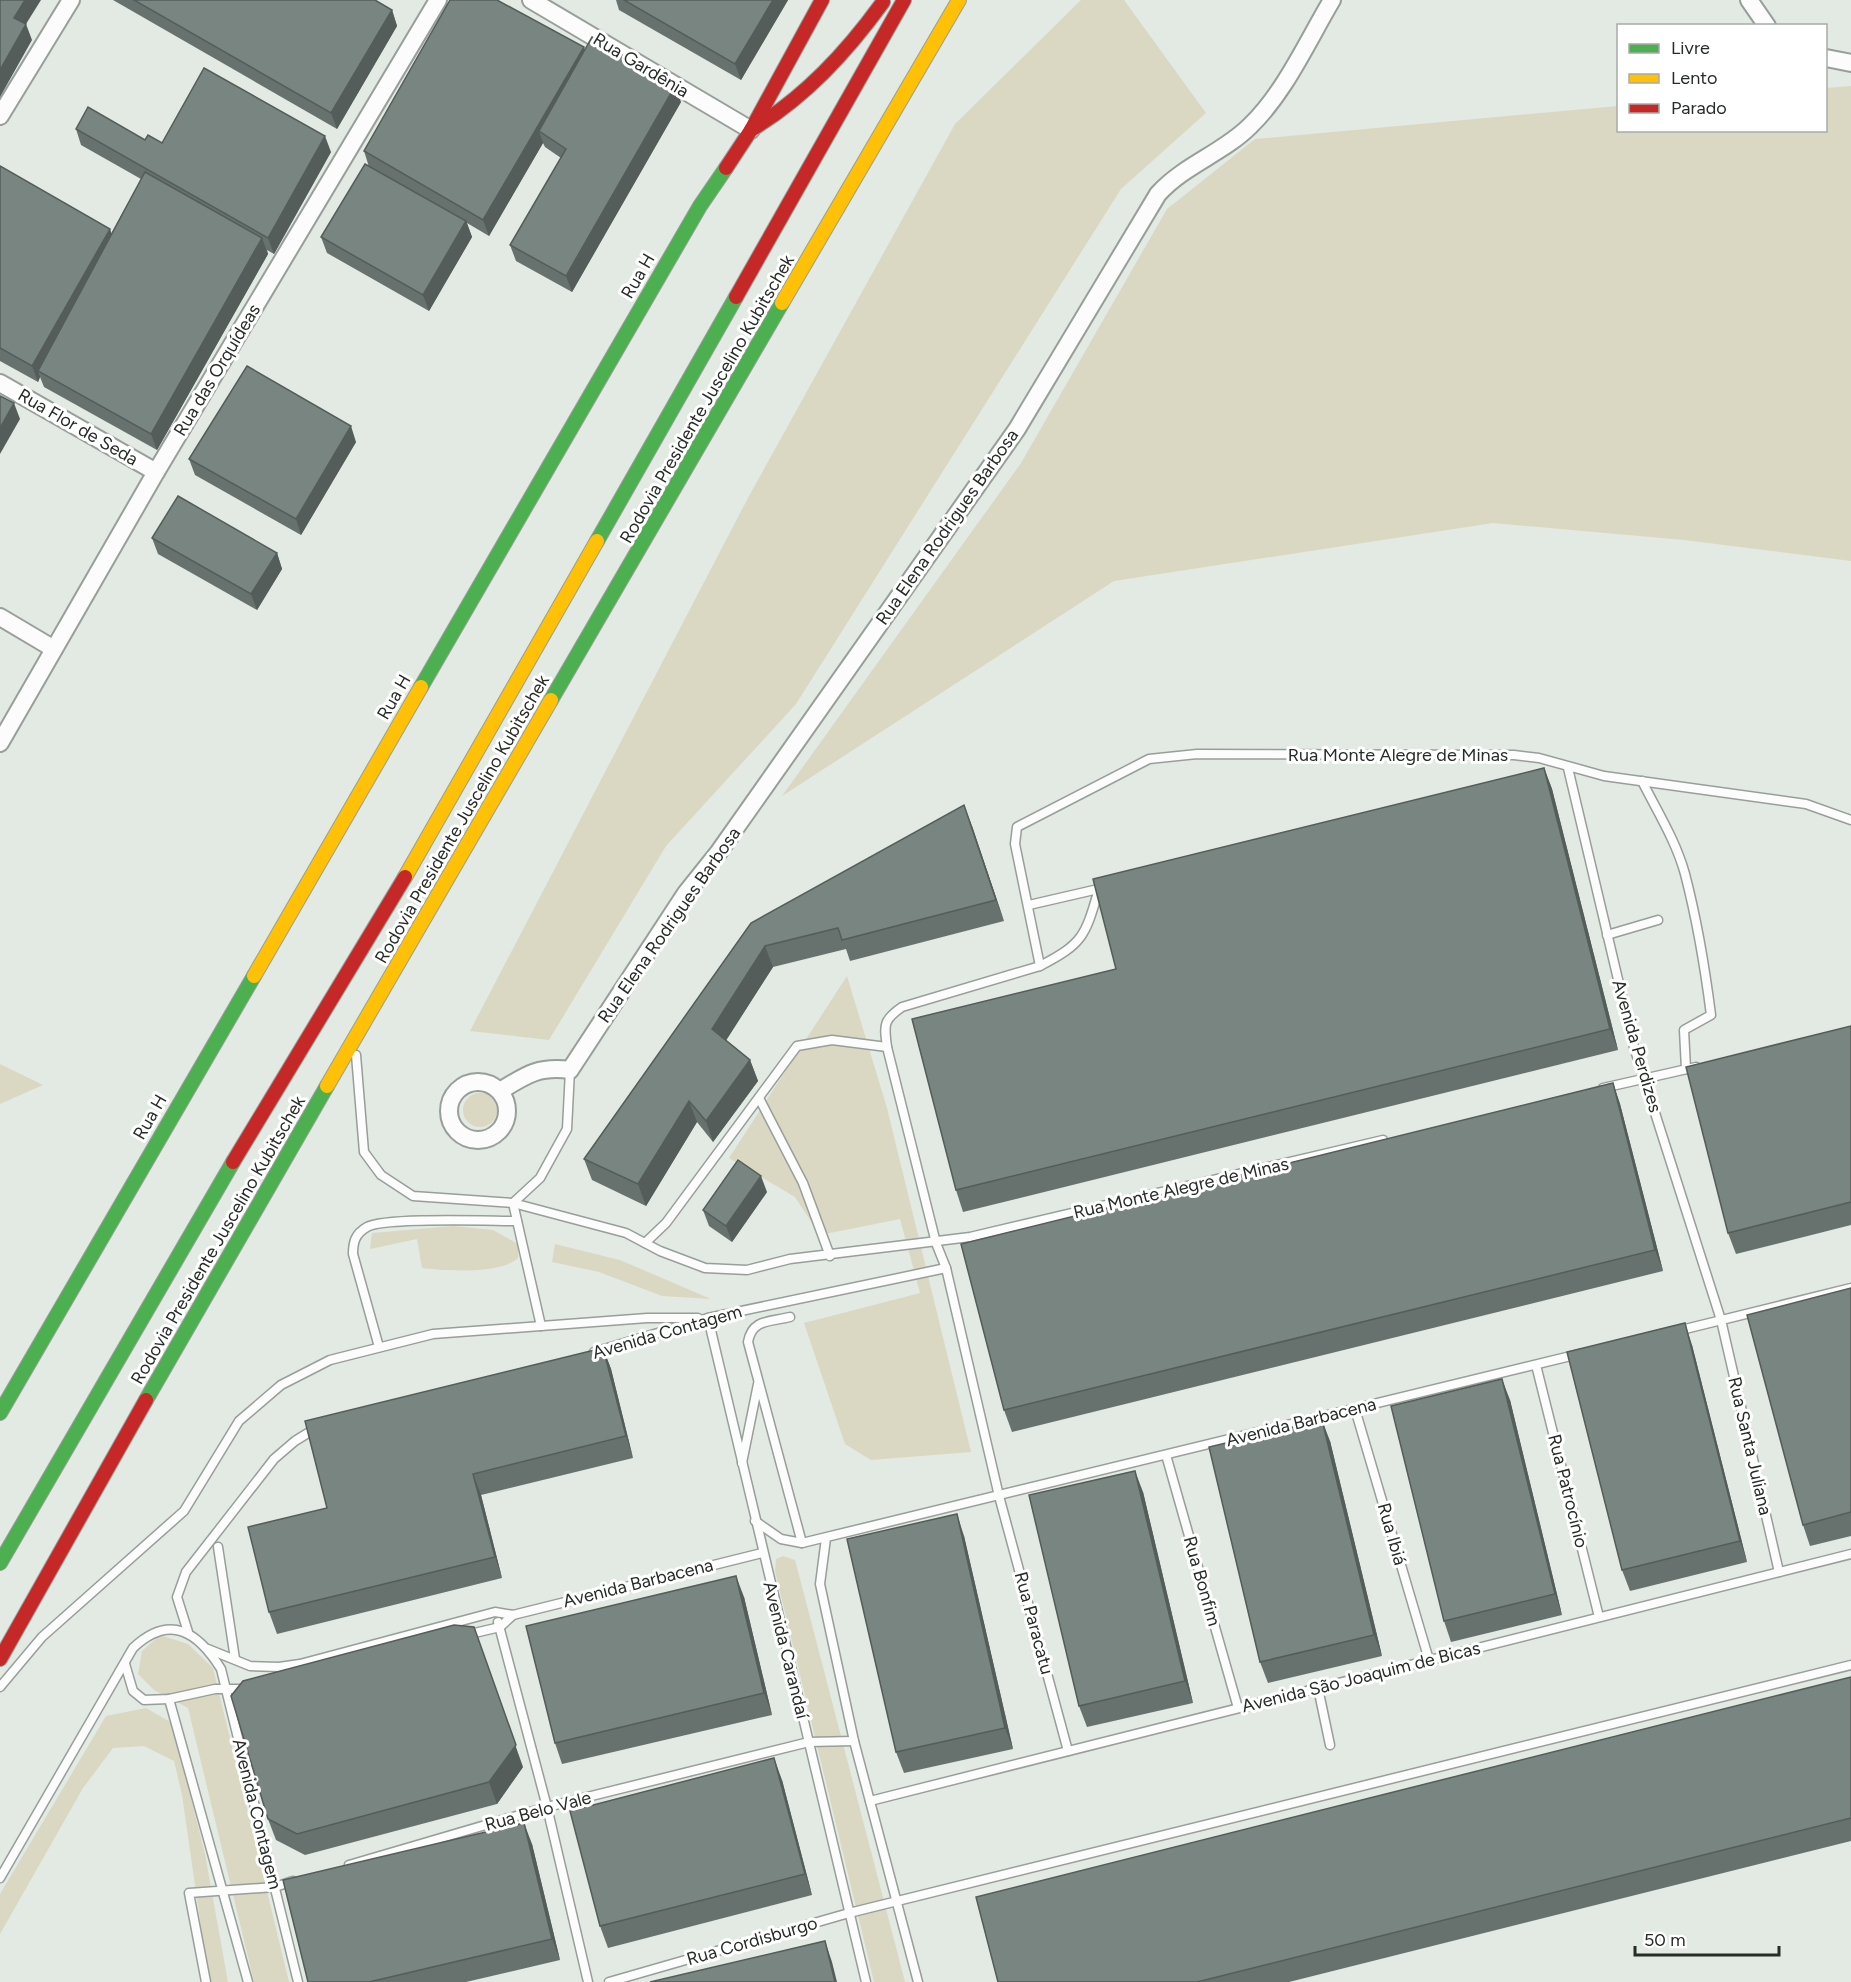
<svg xmlns="http://www.w3.org/2000/svg" width="1851" height="1982" font-family="Figtree,sans-serif">
  <style>
    .green { fill: #dad8c3 }
    .lines { fill: none; stroke-linecap: round; stroke-linejoin: round }
    .lane-casing { stroke: #989e99; stroke-width: 11 }
    .street-casing { stroke: #989e99; stroke-width: 20 }
    .fast-casing { stroke: #989e99; stroke-width: 16 }
    .slow-casing { stroke: #989e99; stroke-width: 16 }
    .jam-casing { stroke: #989e99; stroke-width: 16 }
    .lane { stroke: #fbfcfb; stroke-width: 8 }
    .street { stroke: #fbfcfb; stroke-width: 16 }
    .fast { stroke: #4caf50; stroke-width: 14 }
    .slow { stroke: #ffc107; stroke-width: 14 }
    .jam { stroke: #c62828; stroke-width: 14 }
    .wall { fill: #67726f }
    .shaded-wall { fill: #545d5a }
    .building { fill: #788581; stroke: #545d5a; stroke-width: 1.5 }
    .labels { text-anchor: middle; stroke-width: 6; stroke-linejoin: round; paint-order: stroke }
    .street-label { font-size: 18px; fill: #262c28; stroke: #fff }
  </style>
  <rect width="100%" height="100%" fill="#e2eae3"/>
  <g class="green">
    <polygon points="1081,0 1124,0 1206,113 1121,189 796,704 666,846 549,1040 470,1031 749,496 955,124"/>
    <polygon points="1851,86 1851,561 1684,540 1493,523 1114,581 782,796 1021,463 1167,209 1255,139 1618,106 1618,130 1826,130 1826,88"/>
    <polygon points="847,976 887,1108 971,1452 871,1460 845,1444 804,1323 920,1293 900,1219 820,1235 795,1197 729,1158"/>
    <polygon points="0,1064 43,1085 0,1104"/>
    <circle cx="480" cy="1110" r="17"/>
    <path d="M453 1226 493 1230 518 1244V1258C501 1274 446 1271 422 1268L417 1239 370 1249 372 1233Z"/>
    <polygon points="555,1244 620,1260 711,1299 662,1296 599,1272 552,1262"/>
    <polygon points="783,1556 795,1560 799,1575 905,1982 874,1982 775,1571 776,1559"/>
    <polygon points="160,1635 188,1644 213,1668 289,1982 254,1982 188,1708 154,1690 138,1674 142,1651"/>
    <polygon points="146,1708 172,1723 205,1854 228,1982 209,1982 182,1795 174,1761 144,1746 113,1748 83,1788 0,1934 0,1894 106,1716"/>
  </g>
  <g class="lines">
    <defs>
      <g id="lane">
        <polyline points="1568,768 1634,1047 1721,1320 1779,1572"/>
        <path d="M1642 781C1657 811 1676 841 1685 874 1697 920 1705 968 1711 1015L1684 1030 1686 1069"/>
        <polyline points="1029,905 1107,887"/>
        <polyline points="1607,935 1658,920"/>
        <path d="M1040 966C1084 943 1085 936 1099 889"/>
        <polyline points="356,1055 364,1152 381,1175 413,1196 513,1203 626,1233 660,1251 705,1268 747,1270 790,1259 970,1237 1383,1140"/>
        <polyline points="1603,1088 1696,1067"/>
        <polyline points="759,1098 803,1183 830,1256"/>
        <polyline points="513,1203 540,1178 567,1129 570,1070"/>
        <polyline points="513,1203 541,1326"/>
        <polyline points="645,1243 666,1223 797,1046 832,1040 887,1047"/>
        <path d="M790 1317C770 1322 752 1319 748 1342L802 1543"/>
        <polyline points="708,1318 866,1982"/>
        <polyline points="1677,1331 1851,1288"/>
        <path d="M379 1347 353 1254C353 1242 355 1234 367 1227 385 1217 489 1221 517 1221"/>
        <polyline points="594,1352 708,1318 946,1268"/>
        <polyline points="1536,1365 1599,1617"/>
        <polyline points="1355,1409 1429,1660"/>
        <polyline points="1166,1455 1238,1708"/>
        <polyline points="742,1463 758,1384"/>
        <polyline points="755,1521 781,1539 802,1543 1579,1354"/>
        <polyline points="826,1538 820,1584 854,1741 918,1982"/>
        <polyline points="218,1547 235,1659"/>
        <polyline points="498,1622 547,1807 588,1982"/>
        <polyline points="188,1632 177,1597 186,1572 274,1459 295,1441 316,1428"/>
        <polyline points="466,1635 500,1627 513,1615"/>
        <polyline points="208,1649 250,1666 279,1667 300,1664 495,1612 513,1615 762,1553"/>
        <polyline points="125,1664 133,1691 144,1700 169,1699 215,1689 247,1689"/>
        <polyline points="0,1687 42,1637 184,1511 239,1421 281,1385 330,1360 433,1334 647,1318 698,1318"/>
        <polyline points="1318,1688 1330,1745"/>
        <polyline points="169,1699 248,1982"/>
        <path d="M1068 1751 999 1496 946 1268 936 1243 887 1047C884 1025 883 1020 902 1007L1040 966 1015 844 1017 827 1149 759 1197 754 1514 755 1539 758 1604 776 1806 804 1851 820"/>
        <polyline points="870,1801 1851,1554"/>
        <polyline points="349,1865 547,1807 809,1742 854,1741"/>
        <path d="M0 1878 133 1648C170 1613 198 1632 221 1669L298 1982"/>
        <polyline points="206,1982 189,1893 275,1887 293,1881"/>
        <polyline points="609,1982 849,1913 1851,1665"/>
      </g>
      <g id="street">
        <polyline points="531,0 751,130"/>
        <polyline points="1749,0 1767,26"/>
        <polyline points="1826,58 1851,63"/>
        <polyline points="0,116 71,0"/>
        <polyline points="0,383 156,472"/>
        <polyline points="0,617 54,649"/>
        <polyline points="0,743 156,472 438,0"/>
        <circle cx="478" cy="1111" r="29"/>
        <path d="M500 1091C526 1075 538 1066 570 1070L686 893 718 853 1017 429 1158 194C1184 165 1223 153 1250 126 1285 92 1307 42 1332 0"/>
      </g>
      <g id="fast">
        <polyline points="597,541 736,297"/>
        <polyline points="421,687 700,206 726,168"/>
        <polyline points="551,700 782,303"/>
        <polyline points="146,1400 327,1086"/>
        <polyline points="0,1413 254,976"/>
        <polyline points="0,1563 233,1162"/>
      </g>
      <g id="slow">
        <polyline points="782,303 959,0"/>
        <polyline points="405,877 597,541"/>
        <polyline points="254,976 421,687"/>
        <polyline points="327,1086 551,700"/>
      </g>
      <g id="jam">
        <path d="M751 130C805 97 846 53 883 2"/>
        <polyline points="726,168 751,130 822,0"/>
        <polyline points="736,297 904,0"/>
        <polyline points="233,1162 405,877"/>
        <polyline points="0,1659 146,1400"/>
      </g>
    </defs>
    <use href="#lane" class="lane-casing"/>
    <use href="#street" class="street-casing"/>
    <use href="#fast" class="fast-casing"/>
    <use href="#slow" class="slow-casing"/>
    <use href="#jam" class="jam-casing"/>
    <use href="#lane" class="lane"/>
    <use href="#street" class="street"/>
    <use href="#fast" class="fast"/>
    <use href="#slow" class="slow"/>
    <use href="#jam" class="jam"/>
  </g>
  <g class="wall">
    <polygon points="113,0 375,0 392,10 397,26 337,129"/>
    <polygon points="616,0 788,0 741,80 619,10"/>
    <polygon points="585,49 681,102 572,292 516,261 510,245 561,158 545,147 543,143 489,236 467,223 472,237 429,311 327,253 321,237 369,167 364,151"/>
    <polygon points="76,129 162,143 331,152 274,254 267,250 268,254 157,450 44,387 40,377 38,382 0,361 0,166 110,229 111,234 141,179 81,145"/>
    <polygon points="356,442 301,535 195,475 189,459"/>
    <polygon points="152,538 277,553 282,569 257,610 158,554"/>
    <polygon points="1544,768 1552,789 1618,1050 963,1212 956,1190 1116,969"/>
    <polygon points="972,826 1004,921 850,961 846,949 773,967 726,1040 750,1060 758,1081 713,1142 697,1122 646,1206 592,1180 584,1159 751,923"/>
    <polygon points="1851,1026 1851,1225 1736,1254 1728,1233"/>
    <polygon points="1613,1083 1620,1104 1663,1271 1012,1432 1004,1410"/>
    <polygon points="767,1192 732,1242 709,1226 703,1210"/>
    <polygon points="1851,1288 1851,1536 1810,1546 1803,1525"/>
    <polygon points="1692,1345 1747,1562 1630,1591 1622,1570"/>
    <polygon points="603,1348 611,1369 633,1458 481,1495 502,1578 277,1634 269,1612 327,1508"/>
    <polygon points="1510,1400 1562,1615 1451,1642 1444,1621"/>
    <polygon points="1330,1441 1382,1656 1268,1683 1260,1662"/>
    <polygon points="1143,1492 1193,1703 1087,1727 1079,1706"/>
    <polygon points="964,1536 1013,1749 904,1773 896,1752"/>
    <polygon points="744,1597 772,1715 562,1764 555,1743"/>
    <polygon points="1851,1677 1851,1841 1289,1982 998,1982"/>
    <polygon points="523,1767 497,1804 305,1855 276,1840 268,1819"/>
    <polygon points="782,1780 812,1895 608,1948 600,1926"/>
    <polygon points="532,1844 560,1960 466,1982 308,1982"/>
  </g>
  <g class="shaded-wall">
    <polygon points="25,0 41,0 26,24 32,40 0,97 0,70 14,18"/>
    <polygon points="773,0 788,0 741,80 735,64"/>
    <polygon points="392,10 397,26 337,129 331,113"/>
    <polygon points="584,47 590,63 539,131 543,143 489,236 483,220"/>
    <polygon points="675,86 681,102 572,292 566,276"/>
    <polygon points="325,136 331,152 274,254 268,238"/>
    <polygon points="466,221 472,237 429,311 423,295"/>
    <polygon points="110,229 115,245 38,371 40,377 38,382 32,366"/>
    <polygon points="262,238 268,254 157,450 151,434"/>
    <polygon points="14,403 20,419 0,454 0,428"/>
    <polygon points="351,426 356,442 301,535 296,519"/>
    <polygon points="277,553 282,569 257,610 251,594"/>
    <polygon points="1544,768 1552,789 1618,1050 1610,1029"/>
    <polygon points="964,805 972,826 1004,921 996,900"/>
    <polygon points="765,946 773,967 720,1050 712,1029"/>
    <polygon points="750,1060 758,1081 713,1142 706,1121"/>
    <polygon points="1613,1083 1620,1104 1663,1271 1655,1250"/>
    <polygon points="689,1101 697,1122 646,1206 638,1184"/>
    <polygon points="761,1176 767,1192 732,1242 726,1226"/>
    <polygon points="1685,1323 1692,1345 1747,1562 1740,1541"/>
    <polygon points="603,1348 611,1369 633,1458 626,1436"/>
    <polygon points="1502,1379 1510,1400 1562,1615 1555,1594"/>
    <polygon points="1322,1420 1330,1441 1382,1656 1374,1635"/>
    <polygon points="1135,1471 1143,1492 1193,1703 1185,1681"/>
    <polygon points="473,1474 481,1495 502,1578 495,1557"/>
    <polygon points="957,1514 964,1536 1013,1749 1005,1728"/>
    <polygon points="736,1576 744,1597 772,1715 764,1693"/>
    <polygon points="474,1627 523,1767 497,1804 489,1782"/>
    <polygon points="774,1758 782,1780 812,1895 805,1874"/>
    <polygon points="524,1823 532,1844 560,1960 552,1939"/>
    <polygon points="825,1941 832,1962 837,1982 835,1982"/>
  </g>
  <g class="building">
    <polygon points="0,0 25,0 14,18 26,24 0,70"/>
    <polygon points="134,0 375,0 392,10 331,113"/>
    <polygon points="450,0 497,0 584,47 483,220 364,151"/>
    <polygon points="624,0 773,0 735,64"/>
    <polygon points="592,37 675,86 566,276 510,245 566,149 539,131"/>
    <polygon points="204,68 325,136 268,238 76,129 88,107 145,140 148,135 162,143"/>
    <polygon points="365,164 466,221 423,295 321,237"/>
    <polygon points="0,166 110,229 32,366 0,348"/>
    <polygon points="145,172 262,238 151,434 38,371"/>
    <polygon points="247,366 351,426 296,519 189,459"/>
    <polygon points="0,396 14,403 0,428"/>
    <polygon points="178,496 277,553 251,594 152,538"/>
    <polygon points="1544,768 1610,1029 956,1190 912,1019 1116,969 1093,879"/>
    <polygon points="964,805 996,900 842,940 838,928 765,946 712,1029 750,1060 706,1121 689,1101 638,1184 584,1159 751,923"/>
    <polygon points="1851,1026 1851,1202 1728,1233 1686,1067"/>
    <polygon points="1613,1083 1655,1250 1004,1410 961,1244"/>
    <polygon points="738,1160 761,1176 726,1226 703,1210"/>
    <polygon points="1851,1288 1851,1512 1803,1525 1747,1315"/>
    <polygon points="1685,1323 1740,1541 1622,1570 1567,1352"/>
    <polygon points="603,1348 626,1436 473,1474 495,1557 269,1612 248,1527 327,1508 305,1421"/>
    <polygon points="1502,1379 1555,1594 1444,1621 1391,1406"/>
    <polygon points="1322,1420 1374,1635 1260,1662 1209,1447"/>
    <polygon points="1135,1471 1185,1681 1079,1706 1029,1495"/>
    <polygon points="957,1514 1005,1728 896,1752 847,1539"/>
    <polygon points="736,1576 764,1693 555,1743 526,1626"/>
    <polygon points="454,1625 474,1627 516,1745 489,1782 297,1834 268,1819 231,1696 243,1681"/>
    <polygon points="1851,1677 1851,1818 1197,1982 998,1982 976,1897"/>
    <polygon points="774,1758 805,1874 600,1926 570,1811"/>
    <polygon points="524,1823 552,1939 369,1982 308,1982 283,1880"/>
    <polygon points="825,1941 835,1982 650,1982"/>
  </g>
  <g class="labels">
    <g class="street-label">
      <text transform="translate(641 65) rotate(31)" y="6">Rua Gardênia</text>
      <text transform="translate(638 276) rotate(-60)" y="6">Rua H</text>
      <text transform="translate(217 370) rotate(-59)" y="6">Rua das Orquídeas</text>
      <text transform="translate(707 399) rotate(-60)" y="6">Rodovia Presidente Juscelino Kubitschek</text>
      <text transform="translate(78 427) rotate(30)" y="6">Rua Flor de Seda</text>
      <text transform="translate(947 527) rotate(-55)" y="6">Rua Elena Rodrigues Barbosa</text>
      <text transform="translate(394 697) rotate(-60)" y="6">Rua H</text>
      <text x="1398" y="761">Rua Monte Alegre de Minas</text>
      <text transform="translate(462 819) rotate(-60)" y="6">Rodovia Presidente Juscelino Kubitschek</text>
      <text transform="translate(669 925) rotate(-55)" y="6">Rua Elena Rodrigues Barbosa</text>
      <text transform="translate(1637 1046) rotate(74)" y="6">Avenida Perdizes</text>
      <text transform="translate(150 1117) rotate(-60)" y="6">Rua H</text>
      <text transform="translate(1181 1188) rotate(-13)" y="6">Rua Monte Alegre de Minas</text>
      <text transform="translate(218 1240) rotate(-60)" y="6">Rodovia Presidente Juscelino Kubitschek</text>
      <text transform="translate(667 1332) rotate(-16)" y="6">Avenida Contagem</text>
      <text transform="translate(1301 1422) rotate(-14)" y="6">Avenida Barbacena</text>
      <text transform="translate(1750 1446) rotate(77)" y="6">Rua Santa Juliana</text>
      <text transform="translate(1568 1491) rotate(76)" y="6">Rua Patrocínio</text>
      <text transform="translate(1392 1534) rotate(74)" y="6">Rua Ibiá</text>
      <text transform="translate(1202 1581) rotate(74)" y="6">Rua Bonfim</text>
      <text transform="translate(638 1583) rotate(-14)" y="6">Avenida Barbacena</text>
      <text transform="translate(1034 1623) rotate(75)" y="6">Rua Paracatu</text>
      <text transform="translate(786 1650) rotate(76)" y="6">Avenida Carandaí</text>
      <text transform="translate(1361 1677) rotate(-14)" y="6">Avenida São Joaquim de Bicas</text>
      <text transform="translate(538 1811) rotate(-15)" y="6">Rua Belo Vale</text>
      <text transform="translate(257 1814) rotate(76)" y="6">Avenida Contagem</text>
      <text transform="translate(752 1941) rotate(-16)" y="6">Rua Cordisburgo</text>
    </g>
  </g>
  <rect x="1617" y="24" width="210" height="108" fill="#ffffff" stroke="#a8aba9" stroke-width="1.5"/>
  <rect x="1629" y="44" width="30" height="9" fill="#4caf50" stroke="#a8aba9" stroke-width="1.5"/>
  <text x="1671" y="54" font-size="18" fill="#262c28">Livre</text>
  <rect x="1629" y="74" width="30" height="9" fill="#ffc107" stroke="#a8aba9" stroke-width="1.5"/>
  <text x="1671" y="84" font-size="18" fill="#262c28">Lento</text>
  <rect x="1629" y="104" width="30" height="9" fill="#c62828" stroke="#a8aba9" stroke-width="1.5"/>
  <text x="1671" y="114" font-size="18" fill="#262c28">Parado</text>
  <path d="M1635 1946v9h144v-9" fill="none" stroke="#262c28" stroke-width="3"/>
  <text x="1644" y="1946" font-size="18" fill="#262c28" stroke="#ffffff" stroke-width="4.5" paint-order="stroke">50 m</text>
</svg>
